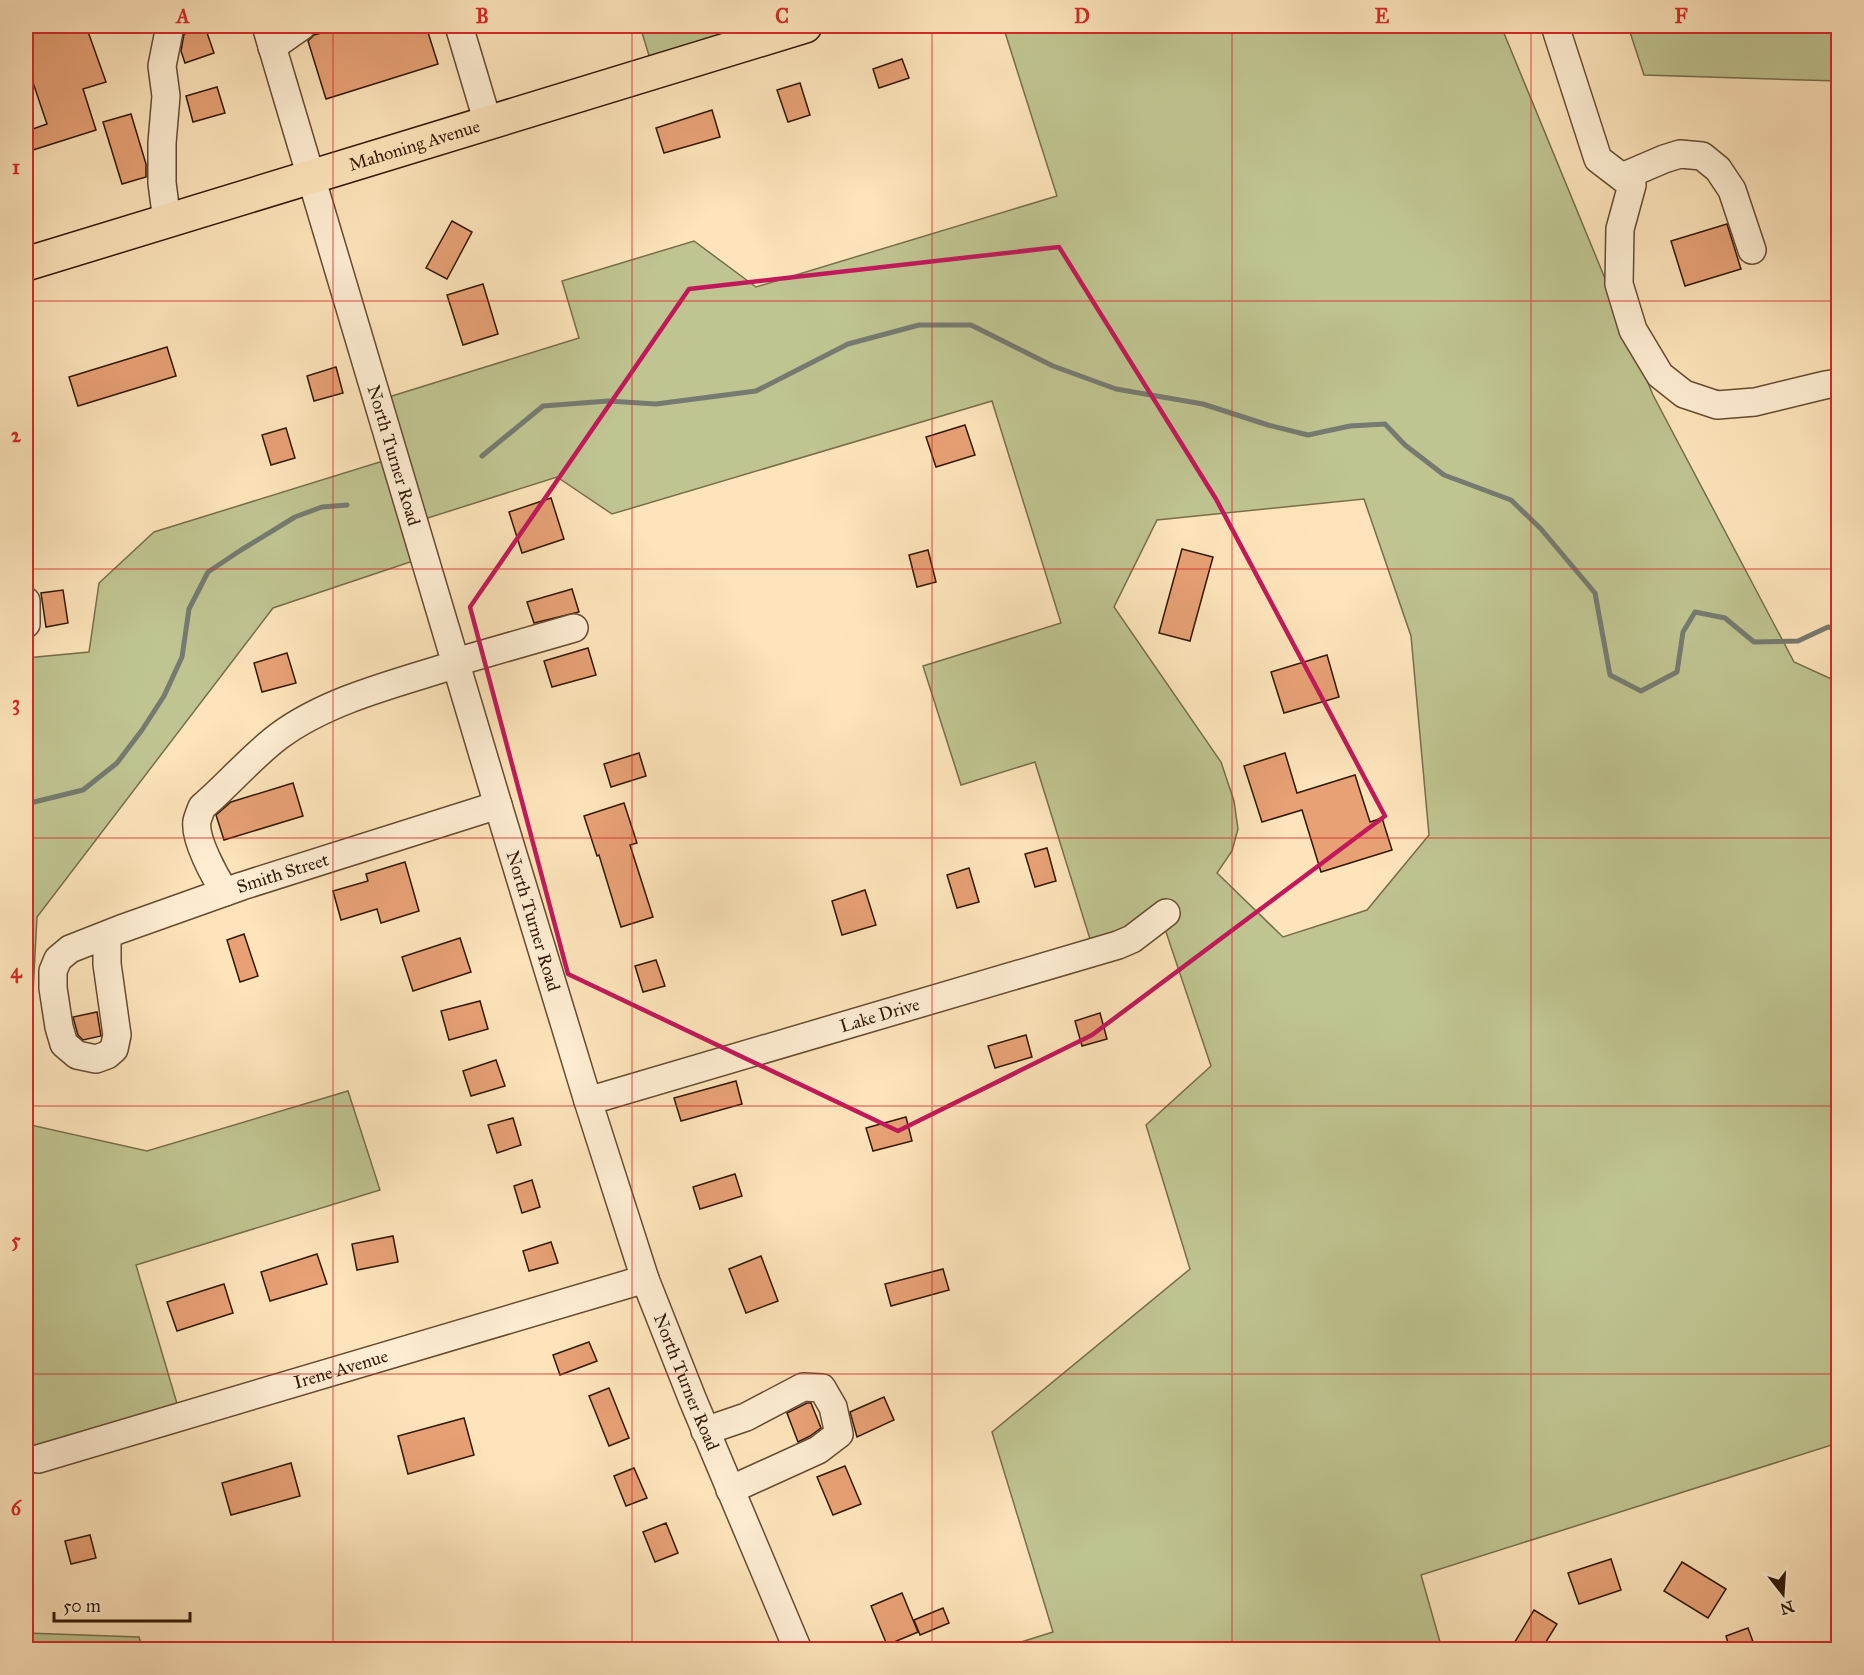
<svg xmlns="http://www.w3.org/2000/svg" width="1864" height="1675" font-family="'IM FELL Great Primer',serif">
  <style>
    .green { fill: #bfc490; stroke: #786e49; stroke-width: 1.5; fill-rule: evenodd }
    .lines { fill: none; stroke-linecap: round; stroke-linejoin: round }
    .stream { stroke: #767a70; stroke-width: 5 }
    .building { fill: #e7a175; stroke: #321802; stroke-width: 1.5 }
    .minor-casing { stroke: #654b30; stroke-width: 30 }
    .major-casing { stroke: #321802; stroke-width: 36 }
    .minor { stroke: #feedd2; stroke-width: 27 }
    .major { stroke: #fde4ba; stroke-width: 33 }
    .marked { fill: none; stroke: #c2185b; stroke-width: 4.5; stroke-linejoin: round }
    .grid { fill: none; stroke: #d62828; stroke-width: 1.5; stroke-opacity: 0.55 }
    .labels { text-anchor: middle; stroke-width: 4.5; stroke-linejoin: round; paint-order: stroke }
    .street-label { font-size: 18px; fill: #321802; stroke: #feedd2 }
    .neatline { fill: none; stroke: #d62828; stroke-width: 2 }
    .grid-label { font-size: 20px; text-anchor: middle; font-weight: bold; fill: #d62828 }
  </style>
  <rect width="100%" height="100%" fill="#fde4ba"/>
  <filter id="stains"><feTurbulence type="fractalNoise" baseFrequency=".00333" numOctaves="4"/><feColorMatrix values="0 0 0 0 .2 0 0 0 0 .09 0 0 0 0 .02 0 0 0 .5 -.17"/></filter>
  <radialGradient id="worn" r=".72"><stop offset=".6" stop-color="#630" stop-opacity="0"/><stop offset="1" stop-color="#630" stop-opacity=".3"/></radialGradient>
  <g class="green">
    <polygon points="640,26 805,26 654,72"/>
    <path d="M1003 26H1501L1653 395 1794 662 1838 682V1443L1421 1575 1442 1649H999L1053 1632 992 1432 1190 1269 1146 1125 1211 1066 1161 917 1094 952 1035 762 961 785 923 666 1061 623 992 401 612 514 557 477 415 522 425 557 273 608 37 917 26 1124 147 1151 348 1091 380 1190 136 1265 181 1417 26 1463V658L89 652 99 583 154 532 396 457 379 400 579 338 562 281 694 241 756 287 1057 196ZM1364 499 1411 636 1429 835 1367 910 1283 937 1217 873 1232 851 1238 829 1234 801 1221 762 1114 607 1157 520Z"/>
    <polygon points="1628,26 1838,26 1838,81 1644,75"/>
    <polygon points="26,1633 139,1637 143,1649 26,1649"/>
  </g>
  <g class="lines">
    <g class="stream">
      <polyline points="482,456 543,406 608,401 656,404 756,391 848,344 919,325 971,325 1053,366 1116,389 1203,404 1268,425 1308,435 1350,426 1385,424 1405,445 1444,475 1511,500 1541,529 1595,593 1610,675 1641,691 1677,672 1683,632 1695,612 1725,618 1754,642 1798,641 1828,627 1838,629"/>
      <polyline points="26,804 83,790 117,763 142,730 164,696 182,657 189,609 208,572 241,550 295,517 322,507 347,505"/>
    </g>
  </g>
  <g class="building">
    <polygon points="26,26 86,26 106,82 83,89 96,130 33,150 27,131 47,124 26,62"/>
    <polygon points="346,26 376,26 378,33 402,26 426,26 438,64 326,99 308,41 314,35"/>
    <polygon points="205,27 214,53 185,63 181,51 184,34"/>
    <polygon points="902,59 909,78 879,88 873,69"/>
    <polygon points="800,83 810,115 788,122 777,90"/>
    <polygon points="217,87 225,113 193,122 186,96"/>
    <polygon points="712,110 720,137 664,153 656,128"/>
    <polygon points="131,114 146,164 146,177 122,184 103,122"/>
    <polygon points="452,221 472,232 447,279 426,268"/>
    <polygon points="1727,224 1741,269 1685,286 1671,241"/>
    <polygon points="483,284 498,334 463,345 447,295"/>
    <polygon points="167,347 176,376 78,406 69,377"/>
    <polygon points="336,367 343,393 314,401 307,376"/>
    <polygon points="965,425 975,455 936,467 926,437"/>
    <polygon points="286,428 295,458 271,465 262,435"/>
    <polygon points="551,498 564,539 522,553 509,512"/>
    <polygon points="1182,549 1213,557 1190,641 1159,633"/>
    <polygon points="928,550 936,582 917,587 909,555"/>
    <polygon points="572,589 579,612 534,623 527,602"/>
    <polygon points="63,590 68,623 46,627 41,593"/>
    <polygon points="588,648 596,675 552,687 544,661"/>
    <polygon points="287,653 296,683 262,692 254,663"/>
    <polygon points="1327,655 1339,697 1284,713 1271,672"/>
    <polygon points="639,753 646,776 611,787 604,764"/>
    <polygon points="1285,753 1297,793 1355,775 1370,822 1382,818 1392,850 1321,872 1302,810 1262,822 1244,766"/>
    <polygon points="293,783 303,816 224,840 216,815 231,802"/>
    <polygon points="624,803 637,843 630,845 653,917 621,927 599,855 597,856 584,816"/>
    <polygon points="1047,848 1056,881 1035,887 1025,854"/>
    <polygon points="405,862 419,911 381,923 377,909 341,920 333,891 368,881 366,874"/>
    <polygon points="969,868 979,902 957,908 947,875"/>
    <polygon points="865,890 876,925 842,935 832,901"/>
    <polygon points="244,934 258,976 240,982 227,940"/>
    <polygon points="460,938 471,972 413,991 402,957"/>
    <polygon points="656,960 665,986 643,992 635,966"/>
    <polygon points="480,1001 488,1029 449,1040 441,1011"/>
    <polygon points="97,1012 101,1036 83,1040 78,1035 73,1017"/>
    <polygon points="1100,1013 1107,1039 1082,1046 1075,1021"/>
    <polygon points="1026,1035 1032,1057 995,1068 988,1046"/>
    <polygon points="496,1060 505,1086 471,1096 463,1071"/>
    <polygon points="736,1081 742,1104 681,1121 674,1098"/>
    <polygon points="906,1117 912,1141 873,1151 866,1128"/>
    <polygon points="513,1118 521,1145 497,1153 488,1125"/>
    <polygon points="735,1174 742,1196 700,1209 693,1187"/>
    <polygon points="532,1180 540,1207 522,1213 514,1186"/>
    <polygon points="393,1236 398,1262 357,1270 352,1244"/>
    <polygon points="551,1242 558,1263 529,1271 523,1251"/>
    <polygon points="317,1254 327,1284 270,1301 261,1272"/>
    <polygon points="761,1256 778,1301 746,1313 729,1269"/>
    <polygon points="943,1269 949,1290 891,1306 885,1284"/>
    <polygon points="224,1284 233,1313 177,1331 167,1302"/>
    <polygon points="589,1342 597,1361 560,1375 553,1355"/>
    <polygon points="609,1388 629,1438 609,1446 589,1396"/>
    <polygon points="884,1397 894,1420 857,1437 850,1412"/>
    <polygon points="807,1403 811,1403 821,1428 810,1436 798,1442 787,1413"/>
    <polygon points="464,1418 474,1455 408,1474 398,1436"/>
    <polygon points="291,1463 300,1496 231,1515 222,1483"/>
    <polygon points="845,1466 861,1504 833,1515 817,1477"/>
    <polygon points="634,1468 647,1498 626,1506 614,1476"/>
    <polygon points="666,1523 678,1553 655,1562 643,1532"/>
    <polygon points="90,1535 96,1558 71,1564 65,1541"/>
    <polygon points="1611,1559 1621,1590 1579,1604 1568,1573"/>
    <polygon points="1682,1562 1726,1589 1708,1618 1664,1591"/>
    <polygon points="902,1593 918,1632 887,1645 871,1606"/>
    <polygon points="943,1608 949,1623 920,1635 914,1620"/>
    <polygon points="1534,1610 1557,1624 1541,1650 1510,1650"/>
    <polygon points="1748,1628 1756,1650 1730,1650 1726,1636"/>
  </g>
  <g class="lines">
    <defs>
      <g id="minor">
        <path id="s1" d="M266 26 498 805 588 1101 645 1279 692 1398 798 1650"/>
        <polyline points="459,26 488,123"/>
        <polyline points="1555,26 1598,159 1632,185 1620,229 1619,284 1633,330 1660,375 1684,394 1717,405 1755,402 1825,385 1838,383"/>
        <polyline points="272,47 302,26"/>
        <polyline points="1622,177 1664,159 1680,154 1702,156 1718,169 1732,190 1752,250"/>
        <polyline points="167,221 162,183 162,143 166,96 162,66 170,26"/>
        <polyline points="26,601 26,624"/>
        <polyline points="456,662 574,628"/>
        <path d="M225 892C215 877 194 839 197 821 198 817 200 812 202 807 228 785 251 757 279 736 329 699 398 683 457 664"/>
        <path id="s2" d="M107 935V964L117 1035 114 1049 107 1055 96 1059 77 1055 64 1044 59 1027 53 988V971L58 959 70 949 121 929 242 886 498 805"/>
        <path id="s3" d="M588 1101 1118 945 1132 939 1166 913"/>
        <polyline points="705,1431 746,1417 803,1387 822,1388 833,1407 839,1434 818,1450 730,1490"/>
        <path id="s4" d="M38 1459 645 1279"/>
      </g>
      <g id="major">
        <path id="s5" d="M26 264 805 26"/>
      </g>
    </defs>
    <use href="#minor" class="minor-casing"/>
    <use href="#major" class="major-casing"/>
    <use href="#minor" class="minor"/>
    <use href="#major" class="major"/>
  </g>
  <path class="marked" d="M1059 247 1216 499 1385 816 1092 1035 898 1131 568 974 470 607 689 289Z"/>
  <path class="grid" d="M333 26V1650M632 26V1650M932 26V1650M1232 26V1650M1531 26V1650M26 301H1838M26 569H1838M26 838H1838M26 1106H1838M26 1374H1838"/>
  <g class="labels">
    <g class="street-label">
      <text dy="6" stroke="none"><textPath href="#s5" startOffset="406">Mahoning Avenue</textPath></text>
      <text dy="6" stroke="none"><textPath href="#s1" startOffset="448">North Turner Road</textPath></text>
      <text dy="6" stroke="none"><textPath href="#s2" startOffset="501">Smith Street</textPath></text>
      <text dy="6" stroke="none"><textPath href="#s1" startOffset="934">North Turner Road</textPath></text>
      <text dy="6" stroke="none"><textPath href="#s3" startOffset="304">Lake Drive</textPath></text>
      <text dy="6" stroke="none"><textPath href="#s4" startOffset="316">Irene Avenue</textPath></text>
      <text dy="6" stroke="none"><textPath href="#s1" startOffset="1420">North Turner Road</textPath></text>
    </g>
  </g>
  <rect width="1864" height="1675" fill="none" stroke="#fde4ba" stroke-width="66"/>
  <g transform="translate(1783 1594) rotate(163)" stroke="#feedd2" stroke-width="4.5" paint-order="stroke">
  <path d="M0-4.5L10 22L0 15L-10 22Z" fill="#321802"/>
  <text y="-9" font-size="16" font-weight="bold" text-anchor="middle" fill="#321802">N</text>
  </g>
  <path d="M54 1612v9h136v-9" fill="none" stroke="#321802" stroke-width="3"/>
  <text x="63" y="1612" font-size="18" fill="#321802" stroke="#feedd2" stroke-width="4.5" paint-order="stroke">50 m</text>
  <rect x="33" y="33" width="1798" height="1609" class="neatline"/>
  <g class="grid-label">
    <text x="183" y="23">A</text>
    <text x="482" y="23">B</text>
    <text x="782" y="23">C</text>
    <text x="1082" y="23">D</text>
    <text x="1382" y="23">E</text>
    <text x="1681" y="23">F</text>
    <text x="16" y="174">1</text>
    <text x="16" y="442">2</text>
    <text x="16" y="710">3</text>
    <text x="16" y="978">4</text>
    <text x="16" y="1247">5</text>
    <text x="16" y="1515">6</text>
  </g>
  <rect width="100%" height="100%" filter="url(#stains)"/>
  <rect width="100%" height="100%" fill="url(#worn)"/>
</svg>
